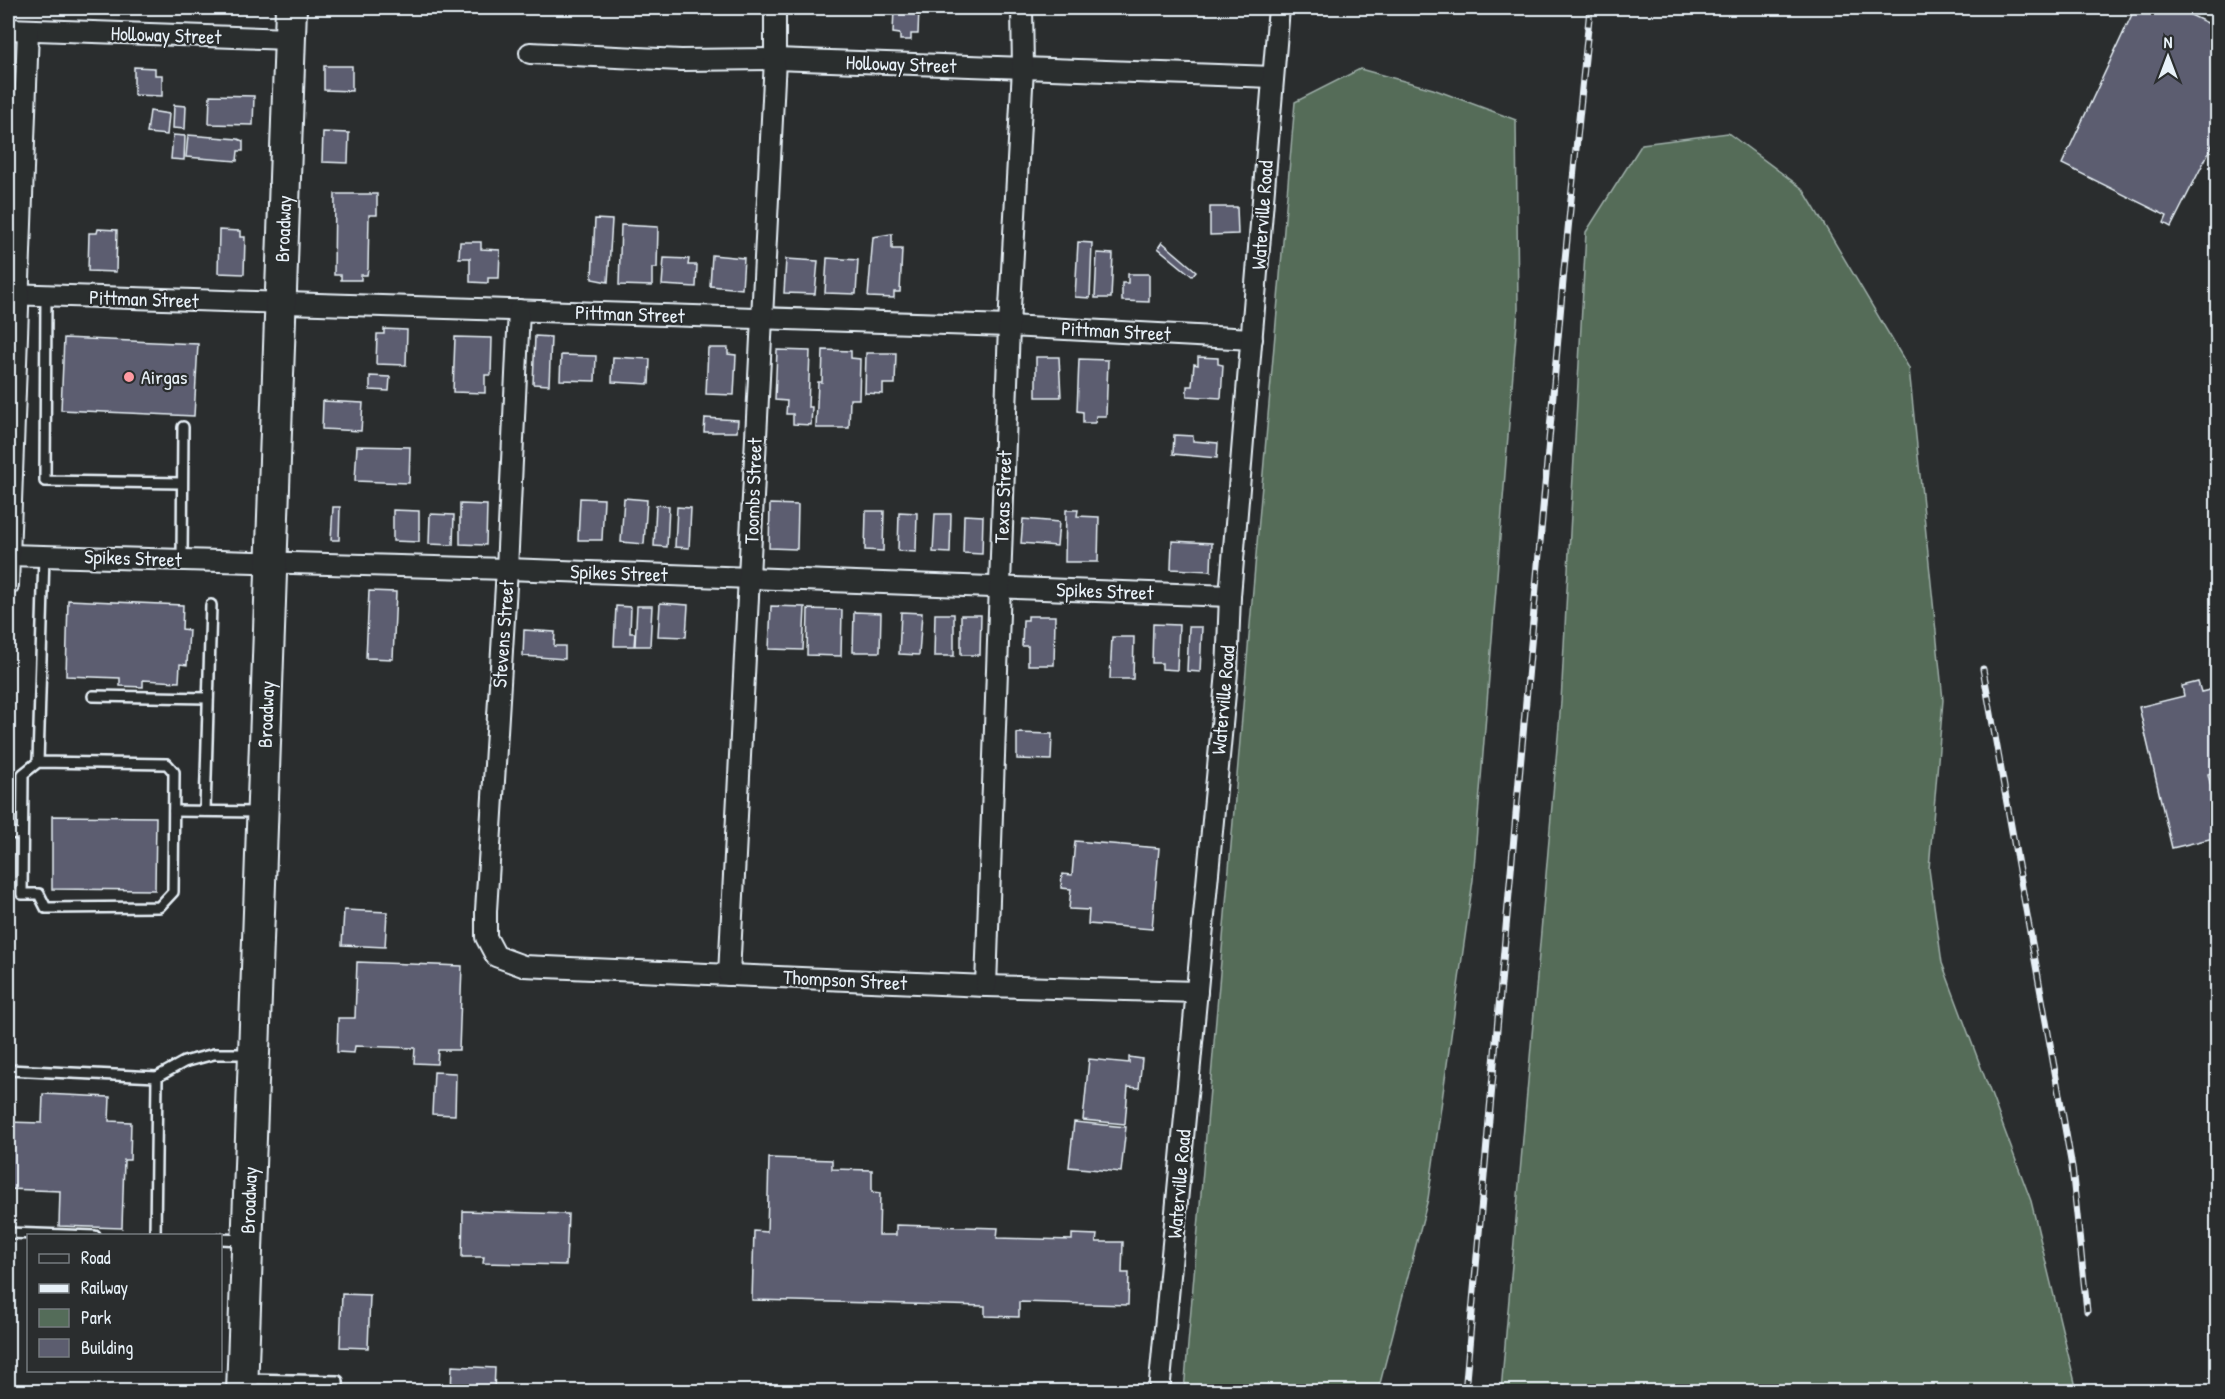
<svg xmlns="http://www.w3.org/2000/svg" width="2225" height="1399" font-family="'Patrick Hand',sans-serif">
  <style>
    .green { fill: #546c59; stroke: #9eaea8; stroke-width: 1.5 }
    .building { fill: #5c5d6f; stroke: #e8f1f8; stroke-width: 1.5 }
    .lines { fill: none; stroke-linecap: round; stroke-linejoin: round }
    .service-casing { stroke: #e8f1f8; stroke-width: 14 }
    .minor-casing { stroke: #e8f1f8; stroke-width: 24 }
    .primary-casing { stroke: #e8f1f8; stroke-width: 34 }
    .service { stroke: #2a2d2e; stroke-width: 9 }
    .minor { stroke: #2a2d2e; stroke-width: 20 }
    .primary { stroke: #2a2d2e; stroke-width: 30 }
    .rail-casing { stroke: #e8f1f8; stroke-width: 7 }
    .rail { stroke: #2a2d2e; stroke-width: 4.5; stroke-dasharray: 14; stroke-linecap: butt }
    .poi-dot { fill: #ff9aa2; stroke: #2a2d2e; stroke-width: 2 }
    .labels { text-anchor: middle; stroke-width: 4.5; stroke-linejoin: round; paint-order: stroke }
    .street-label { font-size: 20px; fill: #e8f1f8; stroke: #2a2d2e }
    .poi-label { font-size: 20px; fill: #e8f1f8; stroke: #2a2d2e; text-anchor: start }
  </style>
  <rect width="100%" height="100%" fill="#2a2d2e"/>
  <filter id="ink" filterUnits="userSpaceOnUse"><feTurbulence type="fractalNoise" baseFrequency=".0167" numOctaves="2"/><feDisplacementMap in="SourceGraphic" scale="12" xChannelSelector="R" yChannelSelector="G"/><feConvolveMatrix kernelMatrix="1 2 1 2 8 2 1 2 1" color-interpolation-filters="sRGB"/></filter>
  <g filter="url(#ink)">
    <g class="green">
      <polygon points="1360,69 1433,89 1516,120 1518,309 1473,880 1428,1199 1378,1391 1184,1391 1295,102"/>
      <polygon points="1728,133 1803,189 1909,368 1943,700 1929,869 1942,963 2031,1201 2077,1391 1501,1391 1561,702 1586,232 1642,144"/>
    </g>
    <g class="building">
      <polygon points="894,8 919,8 918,34 911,34 911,40 900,40 900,34 893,33"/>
      <polygon points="2135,8 2176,8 2218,28 2218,134 2171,227 2164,223 2167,216 2062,164"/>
      <polygon points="324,66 352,66 352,91 324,90"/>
      <polygon points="134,67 155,68 155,75 162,75 162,96 134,95"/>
      <polygon points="210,95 254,96 253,125 209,124"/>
      <polygon points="174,105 186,106 185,129 173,128"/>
      <polygon points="150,111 169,114 167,135 147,133"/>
      <polygon points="323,132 349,133 348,163 322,162"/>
      <polygon points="173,135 185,136 184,160 171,159"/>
      <polygon points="188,135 238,139 243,141 243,151 238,151 237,161 186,157"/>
      <polygon points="335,194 377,194 377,215 369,215 368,268 367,275 361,275 361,280 341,280 341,275 334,275"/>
      <polygon points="1210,207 1237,207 1238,234 1210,235"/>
      <polygon points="595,219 612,220 608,282 592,279"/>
      <polygon points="621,225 658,227 657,268 652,268 652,286 619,285"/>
      <polygon points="98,229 117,230 116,272 88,271 89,233 97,233"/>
      <polygon points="219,230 240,231 240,237 245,237 244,274 218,273"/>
      <polygon points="892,234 892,249 902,249 900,292 894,292 894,298 868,297 873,237"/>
      <polygon points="460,242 481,242 481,249 500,250 499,278 488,278 488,283 470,282 470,258 459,258"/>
      <polygon points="1078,242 1092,243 1090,298 1075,297"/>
      <polygon points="1162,242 1196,271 1192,276 1158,248"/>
      <polygon points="1097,253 1113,254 1111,298 1095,298"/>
      <polygon points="712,255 744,258 742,289 710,286"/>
      <polygon points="664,258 689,259 688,265 697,265 696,287 662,285"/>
      <polygon points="827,258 858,260 856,294 825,293"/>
      <polygon points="786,259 818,261 815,294 784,293"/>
      <polygon points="1128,274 1149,274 1149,302 1122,301 1122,283 1128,283"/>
      <polygon points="384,329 407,330 406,365 376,364 377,334 384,334"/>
      <polygon points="535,336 551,337 549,385 533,384"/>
      <polygon points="455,337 492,338 491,375 485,375 485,393 453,392"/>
      <polygon points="64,338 198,344 194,416 61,410"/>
      <polygon points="708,348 728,348 728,354 736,355 734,395 706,394"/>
      <polygon points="777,350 810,351 808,407 812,407 811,425 793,424 793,414 786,414 787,401 775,400"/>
      <polygon points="823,350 851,351 851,358 860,359 859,399 850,399 849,428 816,428 818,382 822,382"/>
      <polygon points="866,353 896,353 895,384 883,384 883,394 865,393"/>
      <polygon points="561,355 596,356 595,381 560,380"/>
      <polygon points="613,357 650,359 649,384 612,382"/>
      <polygon points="1036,357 1059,357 1061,397 1036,397"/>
      <polygon points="1198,357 1218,358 1218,364 1223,365 1221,398 1187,396 1187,386 1192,386 1194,364 1198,365"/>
      <polygon points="1079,359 1108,360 1106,416 1096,416 1095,423 1083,423 1083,412 1077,411"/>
      <polygon points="370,376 390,377 389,391 370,390"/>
      <polygon points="323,401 363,403 361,431 322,429"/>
      <polygon points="705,418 738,420 737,432 704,432"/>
      <polygon points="1174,435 1193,436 1193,441 1218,443 1217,458 1173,454"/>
      <polygon points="357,446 410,447 409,483 355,481"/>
      <polygon points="580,498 604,499 602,540 578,540"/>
      <polygon points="624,498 647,500 644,544 621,542"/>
      <polygon points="460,504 487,505 486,545 460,544"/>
      <polygon points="770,504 798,505 797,549 769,548"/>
      <polygon points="656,505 669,506 667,547 654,546"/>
      <polygon points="333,507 340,507 339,540 331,540"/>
      <polygon points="677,507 691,508 689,548 675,547"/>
      <polygon points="393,510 419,511 419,542 393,541"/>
      <polygon points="1066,510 1078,510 1077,516 1099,517 1098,562 1065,562"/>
      <polygon points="866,511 884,511 883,551 865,550"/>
      <polygon points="899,512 917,513 916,552 898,551"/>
      <polygon points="430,514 454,515 453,545 429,544"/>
      <polygon points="935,514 951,514 950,553 933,552"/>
      <polygon points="964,515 983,516 982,554 963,553"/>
      <polygon points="1023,519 1059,522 1057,546 1021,543"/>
      <polygon points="1172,541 1212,543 1211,571 1171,569"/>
      <polygon points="369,591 396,592 393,659 366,658"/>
      <polygon points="68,600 183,605 182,629 189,630 187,665 180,664 179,682 143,680 143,687 120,686 120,678 66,676"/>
      <polygon points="660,603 688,605 686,637 658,636"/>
      <polygon points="616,606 631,607 630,633 635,633 634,646 614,646"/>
      <polygon points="637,606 652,606 650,646 635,646"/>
      <polygon points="771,606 805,607 803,650 769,649"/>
      <polygon points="808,609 842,610 841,656 807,655"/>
      <polygon points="854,612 881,613 880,652 853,652"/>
      <polygon points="901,612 922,613 919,655 899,654"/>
      <polygon points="935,614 954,614 954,656 934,656"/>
      <polygon points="961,615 981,615 980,655 961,655"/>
      <polygon points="1028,616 1055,616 1054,665 1028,665 1028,646 1022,646 1023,620 1028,620"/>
      <polygon points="1153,624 1179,625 1177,670 1162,669 1162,663 1152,663"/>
      <polygon points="1189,627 1202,627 1200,672 1187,671"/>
      <polygon points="524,630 555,632 554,646 565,646 565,659 523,656"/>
      <polygon points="1112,637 1134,637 1133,679 1110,679"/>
      <polygon points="2198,682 2201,692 2218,688 2218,771 2208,774 2218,815 2218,837 2172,848 2139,707 2184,696 2182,686"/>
      <polygon points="1017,733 1052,734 1051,760 1017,759"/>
      <polygon points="52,816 156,817 155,890 52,889"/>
      <polygon points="1075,841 1159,848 1152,929 1088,924 1089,910 1069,909 1071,889 1061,888 1062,874 1072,875"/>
      <polygon points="344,910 387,912 385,947 342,945"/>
      <polygon points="357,962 462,966 459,1050 438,1050 437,1064 414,1063 415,1048 355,1046 354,1053 337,1052 338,1018 355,1018"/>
      <polygon points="1129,1057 1142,1059 1139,1088 1128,1087 1125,1124 1083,1120 1089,1059 1129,1063"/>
      <polygon points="434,1072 456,1073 455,1115 432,1114"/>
      <polygon points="43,1094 110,1097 109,1121 131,1122 130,1160 124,1160 122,1228 59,1226 60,1191 8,1189 8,1122 42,1123"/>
      <polygon points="1074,1122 1126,1127 1121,1172 1069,1167"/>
      <polygon points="769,1158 832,1160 832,1169 872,1170 872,1192 880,1193 879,1235 896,1235 896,1225 998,1228 997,1238 1072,1240 1072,1234 1097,1235 1096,1242 1123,1242 1122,1273 1129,1273 1128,1305 1019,1302 1019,1317 985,1316 985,1306 752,1300 754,1231 767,1232"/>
      <polygon points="463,1211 568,1214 566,1265 483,1263 484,1257 462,1257"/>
      <polygon points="342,1294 370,1295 368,1348 340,1347"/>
      <polygon points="452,1366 495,1368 494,1392 451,1392"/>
      <polygon points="423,1387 450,1387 449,1392 423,1392"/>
    </g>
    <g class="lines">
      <defs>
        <g id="service">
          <polyline points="46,295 45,481 182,483"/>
          <polyline points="182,559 183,427"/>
          <polyline points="93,696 208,698"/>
          <polyline points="38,762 23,774 22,894 39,894 46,908 159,907 173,892 174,772 167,764 38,762 44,555"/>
          <polyline points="174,811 259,812"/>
          <polyline points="205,811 211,605"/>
          <polyline points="8,833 22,834"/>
          <polyline points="8,1070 157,1077 184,1062 214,1054 249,1054"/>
          <polyline points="8,1233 95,1236"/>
          <polyline points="155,1236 157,1077"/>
          <polyline points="220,1239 243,1240"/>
          <polyline points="245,1379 338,1381 338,1392"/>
        </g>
        <g id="minor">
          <polyline points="8,29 289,39"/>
          <polyline points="530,53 681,60 775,59 1273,77"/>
          <polyline points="8,294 1009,326 1252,339"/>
          <polyline points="519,310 507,569 486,911 486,937 496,956 523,966 986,986 1197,992"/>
          <polyline points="8,555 507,569 1230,596"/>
          <polyline points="8,585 28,30"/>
          <polyline points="729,975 775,59 775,8"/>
          <polyline points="986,986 1009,326 1023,68 1022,8"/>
          <polyline points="1159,1392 1227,672 1230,596 1279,8"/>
        </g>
        <g id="primary">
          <path id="s1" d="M242 1392 291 8"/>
        </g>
      </defs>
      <use href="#service" class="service-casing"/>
      <use href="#minor" class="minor-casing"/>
      <use href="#primary" class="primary-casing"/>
      <use href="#service" class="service"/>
      <use href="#minor" class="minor"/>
      <use href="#primary" class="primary"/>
      <defs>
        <g id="rail">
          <polyline points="1983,669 2072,1167 2087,1311"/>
          <polyline points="1465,1392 1564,270 1590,8"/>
        </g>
      </defs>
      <use href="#rail" class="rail-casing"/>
      <use href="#rail" class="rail"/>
    </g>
  </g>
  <circle class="poi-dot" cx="129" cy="377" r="6"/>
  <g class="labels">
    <g class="street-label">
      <text transform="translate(166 35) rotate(2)" y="7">Holloway Street</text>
      <text transform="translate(901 64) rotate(2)" y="7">Holloway Street</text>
      <text transform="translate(1262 215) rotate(-86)" y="7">Waterville Road</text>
      <text dy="7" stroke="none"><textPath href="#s1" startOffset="1164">Broadway</textPath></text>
      <text transform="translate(144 299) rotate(2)" y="7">Pittman Street</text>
      <text transform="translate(630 314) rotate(2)" y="7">Pittman Street</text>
      <text transform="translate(1116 331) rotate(3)" y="7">Pittman Street</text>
      <text transform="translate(753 491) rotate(-88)" y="7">Toombs Street</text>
      <text transform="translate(1003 497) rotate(-88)" y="7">Texas Street</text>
      <text transform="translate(133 558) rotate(2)" y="7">Spikes Street</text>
      <text transform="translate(619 573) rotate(2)" y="7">Spikes Street</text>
      <text transform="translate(1105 591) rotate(2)" y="7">Spikes Street</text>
      <text transform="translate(503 634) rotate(-86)" y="7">Stevens Street</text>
      <text transform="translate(1223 700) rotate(-85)" y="7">Waterville Road</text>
      <text dy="7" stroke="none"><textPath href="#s1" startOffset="678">Broadway</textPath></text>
      <text transform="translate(845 980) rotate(3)" y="7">Thompson Street</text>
      <text transform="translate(1179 1184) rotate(-85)" y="7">Waterville Road</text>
      <text dy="7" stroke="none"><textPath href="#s1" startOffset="192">Broadway</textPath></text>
    </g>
    <g class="poi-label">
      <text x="141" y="384">Airgas</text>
    </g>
  </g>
  <rect width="2225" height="1399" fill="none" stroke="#2a2d2e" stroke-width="30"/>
  <rect x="15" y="15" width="2195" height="1369" fill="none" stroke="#e8f1f8" stroke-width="2" filter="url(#ink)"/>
  <rect x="27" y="1234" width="195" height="138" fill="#2a2d2e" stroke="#767b7f" stroke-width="1.5"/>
  <rect x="39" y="1254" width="30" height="9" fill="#2a2d2e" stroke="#767b7f" stroke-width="1.5"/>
  <text x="81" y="1264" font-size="18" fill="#e8f1f8">Road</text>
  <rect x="39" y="1284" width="30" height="9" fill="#e8f1f8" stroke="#767b7f" stroke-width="1.5"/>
  <text x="81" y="1294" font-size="18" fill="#e8f1f8">Railway</text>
  <rect x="39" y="1309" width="30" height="18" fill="#546c59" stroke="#767b7f" stroke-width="1.5"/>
  <text x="81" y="1324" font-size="18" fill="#e8f1f8">Park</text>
  <rect x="39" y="1339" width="30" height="18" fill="#5c5d6f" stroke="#767b7f" stroke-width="1.5"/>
  <text x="81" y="1354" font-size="18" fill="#e8f1f8">Building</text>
  <g transform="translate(2168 57)" stroke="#2a2d2e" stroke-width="4.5" paint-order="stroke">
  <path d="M0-4.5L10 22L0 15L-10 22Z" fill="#e8f1f8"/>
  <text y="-9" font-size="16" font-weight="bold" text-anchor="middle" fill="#e8f1f8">N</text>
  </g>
</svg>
